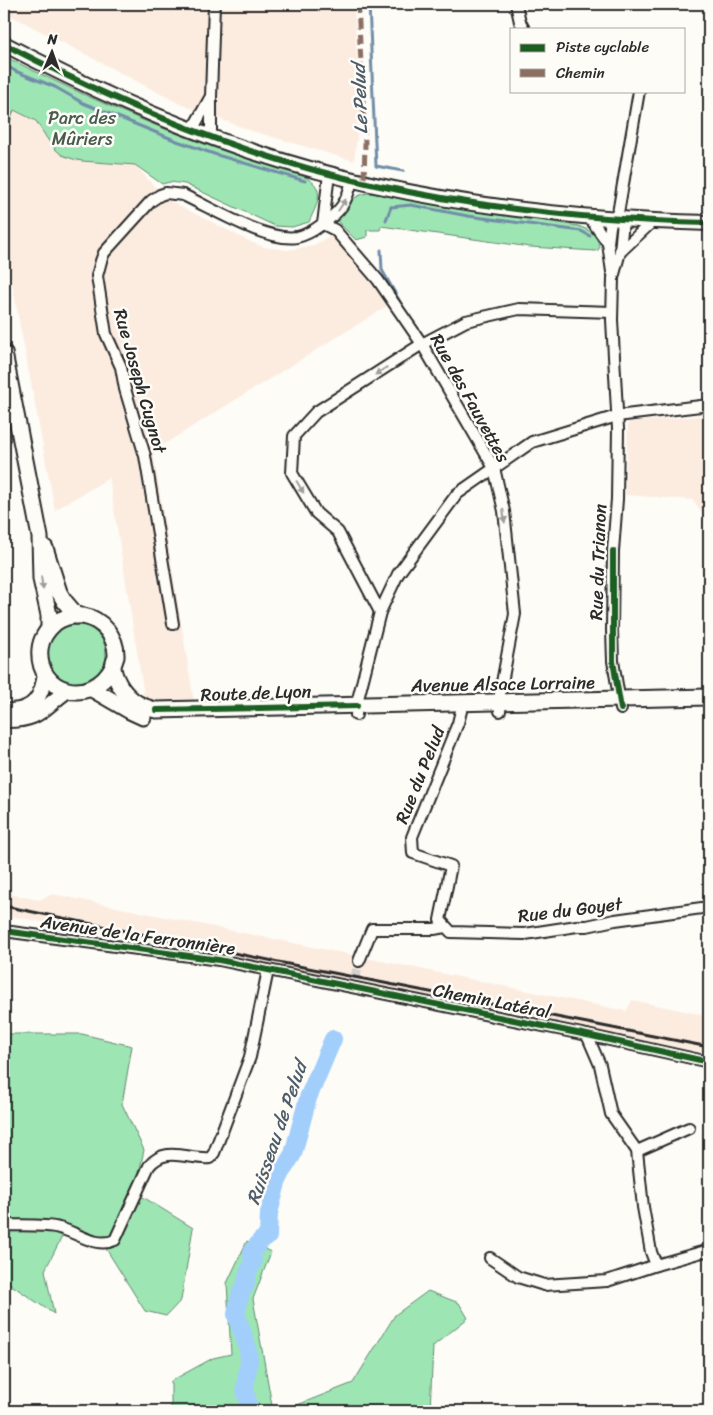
<svg xmlns="http://www.w3.org/2000/svg" width="713" height="1415" font-family="Sriracha,sans-serif">
  <style>
    .built { fill: #fcece0 }
    .green { fill: #9de5b3; stroke: #64886f }
    .lines { fill: none; stroke-linecap: round; stroke-linejoin: round }
    .stream { stroke: #728da8; stroke-width: 3 }
    .river { stroke: #a2cefc; stroke-width: 18 }
    .street-tunnel { stroke: #d3d2ce; stroke-width: 10; stroke-dasharray: 10 5; stroke-linecap: butt }
    .street-casing { stroke: #2b2b2b; stroke-width: 14 }
    .secondary-casing { stroke: #2b2b2b; stroke-width: 18 }
    .primary-casing { stroke: #2b2b2b; stroke-width: 19 }
    .street { stroke: #fdfcf7; stroke-width: 10 }
    .secondary { stroke: #fdfcf7; stroke-width: 14 }
    .primary { stroke: #fdfcf7; stroke-width: 15 }
    .rail { stroke: #2b2b2b; stroke-width: 3 }
    .quiet { stroke: #8d6e63; stroke-width: 5; stroke-dasharray: 10 5; stroke-linecap: butt }
    .cycleway-casing { stroke: #fdfcf7; stroke-width: 9 }
    .cycleway { stroke: #1b5e20; stroke-width: 6 }
    .oneway { fill: #9e9e9b }
    .labels { text-anchor: middle; stroke-width: 5; stroke-linejoin: round; paint-order: stroke }
    .park-label { font-size: 18px; fill: #485a4d; stroke: #fdfcf7 }
    .street-label { font-size: 18px; fill: #2b2b2b; stroke: #fdfcf7 }
    .water-label { font-size: 19px; font-style: italic; fill: #4f5c6a; stroke: #fdfcf7 }
  </style>
  <rect width="100%" height="100%" fill="#fdfcf7"/>
  <filter id="ink" filterUnits="userSpaceOnUse"><feTurbulence type="fractalNoise" baseFrequency=".02" numOctaves="2"/><feDisplacementMap in="SourceGraphic" scale="10" xChannelSelector="R" yChannelSelector="G"/><feConvolveMatrix kernelMatrix="1 2 1 2 8 2 1 2 1" color-interpolation-filters="sRGB"/></filter>
  <g filter="url(#ink)">
    <g class="built">
      <polygon points="4,4 354,4 360,114 354,161 252,131 180,104 4,12"/>
      <polygon points="14,110 36,121 48,140 73,159 135,165 166,199 253,243 264,247 288,250 314,245 332,235 389,305 153,451 194,701 145,701 109,478 55,510 4,241 4,141"/>
      <polygon points="709,415 709,522 693,500 625,495 628,422"/>
      <polygon points="4,469 11,504 4,559"/>
      <polygon points="4,893 39,900 53,894 626,1011 632,1000 709,1016 709,1054 272,964 4,915"/>
    </g>
    <g class="green">
      <path d="M4 56C101 105 200 147 305 177 327 188 317 204 309 222L292 227 275 226 185 184 170 182 162 184 135 165 82 161 73 159 62 155 55 149 48 140 36 121 14 110 4 141Z"/>
      <path d="M370 193 578 226C590 230 596 234 600 247L598 250 595 251 530 247 381 226 380 230H367V237L356 240 337 221C346 207 352 194 370 193Z"/>
      <circle cx="77" cy="654" r="29"/>
      <polygon points="4,1034 82,1034 132,1046 122,1104 144,1150 135,1192 193,1228 181,1300 166,1316 145,1311 98,1236 68,1225 45,1270 54,1314 4,1280"/>
      <polygon points="247,1241 271,1252 253,1299 273,1411 171,1411 171,1381 213,1358 231,1354 227,1283"/>
      <polygon points="428,1291 459,1303 468,1318 433,1346 430,1411 282,1411 353,1383 395,1315"/>
    </g>
    <g class="lines">
      <g class="stream">
        <polyline points="369,4 376,166 403,171"/>
        <polyline points="4,64 15,71 55,87 83,103 177,141 217,155 305,181"/>
        <polyline points="391,207 411,205 468,216 581,231 590,236"/>
        <polyline points="386,220 391,207"/>
        <polyline points="381,250 382,270 404,309"/>
      </g>
      <polyline class="river" points="250,1411 245,1389 249,1361 248,1349 236,1314 241,1291 245,1287 248,1272 253,1263 252,1252 261,1240 268,1236 269,1213 277,1183 283,1170 293,1154 308,1098 333,1039"/>
      <polyline class="street-tunnel" points="355,979 359,961"/>
      <defs>
        <g id="street">
          <polyline points="516,4 520,22 524,29"/>
          <polyline points="192,130 210,98"/>
          <polyline points="211,137 211,97 214,4"/>
          <polyline points="589,217 608,243"/>
          <polyline points="611,219 608,243 612,272"/>
          <polyline points="617,219 639,91"/>
          <polyline points="323,224 335,230 378,280 422,344 494,468 504,511 515,614 500,693 500,711"/>
          <polyline points="323,224 329,174"/>
          <polyline points="620,252 652,222"/>
          <polyline points="380,612 338,532 316,513 292,473 294,436 316,412 422,344 466,321 519,309 612,312"/>
          <path d="M173 624 145 456 125 389 121 367 106 334 97 276 101 261 104 253 151 201 160 195 166 193 183 195C212 208 266 242 297 237 306 235 313 231 321 225 340 212 347 203 352 180"/>
          <polyline points="463,703 458,723 412,837 413,853 451,866 440,920 451,932 525,934 577,926 587,926 615,920 709,907"/>
          <polyline points="621,709 613,661 612,630 613,551 617,499 618,429 612,320 613,278 620,252 623,220"/>
          <polyline points="356,715 357,703 380,612 398,574 457,494 532,442 617,416 709,405"/>
          <polyline points="4,931 219,960 587,1035 709,1062"/>
          <polyline points="359,961 372,929 434,929 445,927"/>
          <polyline points="587,1035 600,1065 611,1114 637,1151 643,1207 651,1252 656,1265 709,1250"/>
          <polyline points="637,1151 689,1128"/>
          <path d="M4 1225C19 1226 45 1224 59 1228 77 1232 96 1249 115 1240L149 1166C166 1145 188 1160 210 1158L214 1153 250 1057 268 970"/>
          <polyline points="490,1258 518,1277 544,1285 607,1281 656,1265"/>
        </g>
        <g id="secondary">
          <path d="M4 44C81 84 159 120 242 148 391 199 553 219 709 223"/>
          <path d="M11 711C35 710 42 696 45 674"/>
          <path d="M4 720C40 721 42 708 68 690"/>
        </g>
        <g id="primary">
          <polyline points="4,353 40,537 41,579 49,615 49,628"/>
          <polyline points="45,548 59,592 65,602 77,616"/>
          <path d="M113 667C91 708 36 693 40 649 41 638 47 630 55 623 63 617 73 615 83 616 102 619 117 637 116 657 115 660 113 664 113 668 114 675 118 683 122 689 131 701 141 707 156 710L709 697"/>
          <polyline points="92,689 130,711 143,717"/>
        </g>
      </defs>
      <use href="#street" class="street-casing"/>
      <use href="#secondary" class="secondary-casing"/>
      <use href="#primary" class="primary-casing"/>
      <use href="#street" class="street"/>
      <use href="#secondary" class="secondary"/>
      <use href="#primary" class="primary"/>
      <polyline class="rail" points="4,906 288,964 709,1047"/>
      <polyline class="quiet" points="358,4 365,143 364,182"/>
      <defs>
        <g id="cycleway">
          <path d="M4 44C81 84 159 120 242 148 391 199 553 219 709 223"/>
          <polyline points="613,551 613,661 621,709"/>
          <polyline points="156,710 357,706"/>
          <polyline points="4,931 219,960 587,1035 709,1062"/>
        </g>
      </defs>
      <use href="#cycleway" class="cycleway-casing"/>
      <use href="#cycleway" class="cycleway"/>
    </g>
    <defs><path id="oneway-solid" d="M-6-.8H1V-3.2L6.5 0L1 3.2V.8H-6Z" transform="scale(1.25)"/></defs>
    <g class="oneway">
      <use href="#oneway-solid" transform="translate(342 205) rotate(-57)"/>
      <use href="#oneway-solid" transform="translate(381 371) rotate(147)"/>
      <use href="#oneway-solid" transform="translate(300 487) rotate(59)"/>
      <use href="#oneway-solid" transform="translate(504 516) rotate(83)"/>
      <use href="#oneway-solid" transform="translate(42 583) rotate(82)"/>
    </g>
  </g>
  <g class="labels">
    <g class="park-label">
      <text x="82" y="124">Parc des<tspan x="82" dy="21">Mûriers</tspan></text>
    </g>
    <g class="street-label">
      <text transform="translate(140 381) rotate(74)" y="6">Rue Joseph Cugnot</text>
      <text transform="translate(470 398) rotate(61)" y="6">Rue des Fauvettes</text>
      <text transform="translate(598 562) rotate(-88)" y="6">Rue du Trianon</text>
      <text transform="translate(503 684) rotate(-1)" y="6">Avenue Alsace Lorraine</text>
      <text transform="translate(256 693) rotate(-2)" y="6">Route de Lyon</text>
      <text transform="translate(420 775) rotate(-68)" y="6">Rue du Pelud</text>
      <text transform="translate(570 910) rotate(-7)" y="6">Rue du Goyet</text>
      <text transform="translate(138 935) rotate(8)" y="6">Avenue de la Ferronnière</text>
      <text transform="translate(492 1001) rotate(11)" y="6">Chemin Latéral</text>
    </g>
    <g class="water-label">
      <text transform="translate(359 99) rotate(-92)" y="7">Le Pelud</text>
      <text transform="translate(276 1133) rotate(-71)" y="7">Ruisseau de Pelud</text>
    </g>
  </g>
  <rect width="713" height="1415" fill="none" stroke="#fdfcf7" stroke-width="20"/>
  <rect x="10" y="10" width="693" height="1395" fill="none" stroke="#2b2b2b" stroke-width="2" filter="url(#ink)"/>
  <rect x="510" y="28" width="175" height="65" fill="#fdfcf7" stroke="#a9a8a5"/>
  <rect x="520" y="44" width="25" height="8" fill="#1b5e20" stroke="#a9a8a5"/>
  <text x="556" y="52" font-size="15" fill="#2b2b2b">Piste cyclable</text>
  <rect x="520" y="69" width="25" height="8" fill="#8d6e63" stroke="#a9a8a5"/>
  <text x="556" y="78" font-size="15" fill="#2b2b2b">Chemin</text>
  <g transform="translate(52 52) rotate(2)" stroke="#fdfcf7" stroke-width="4" paint-order="stroke">
  <path d="M0-4L9 19L0 12L-9 19Z" fill="#2b2b2b"/>
  <text y="-8" font-size="14" font-weight="bold" text-anchor="middle" fill="#2b2b2b">N</text>
  </g>
</svg>
